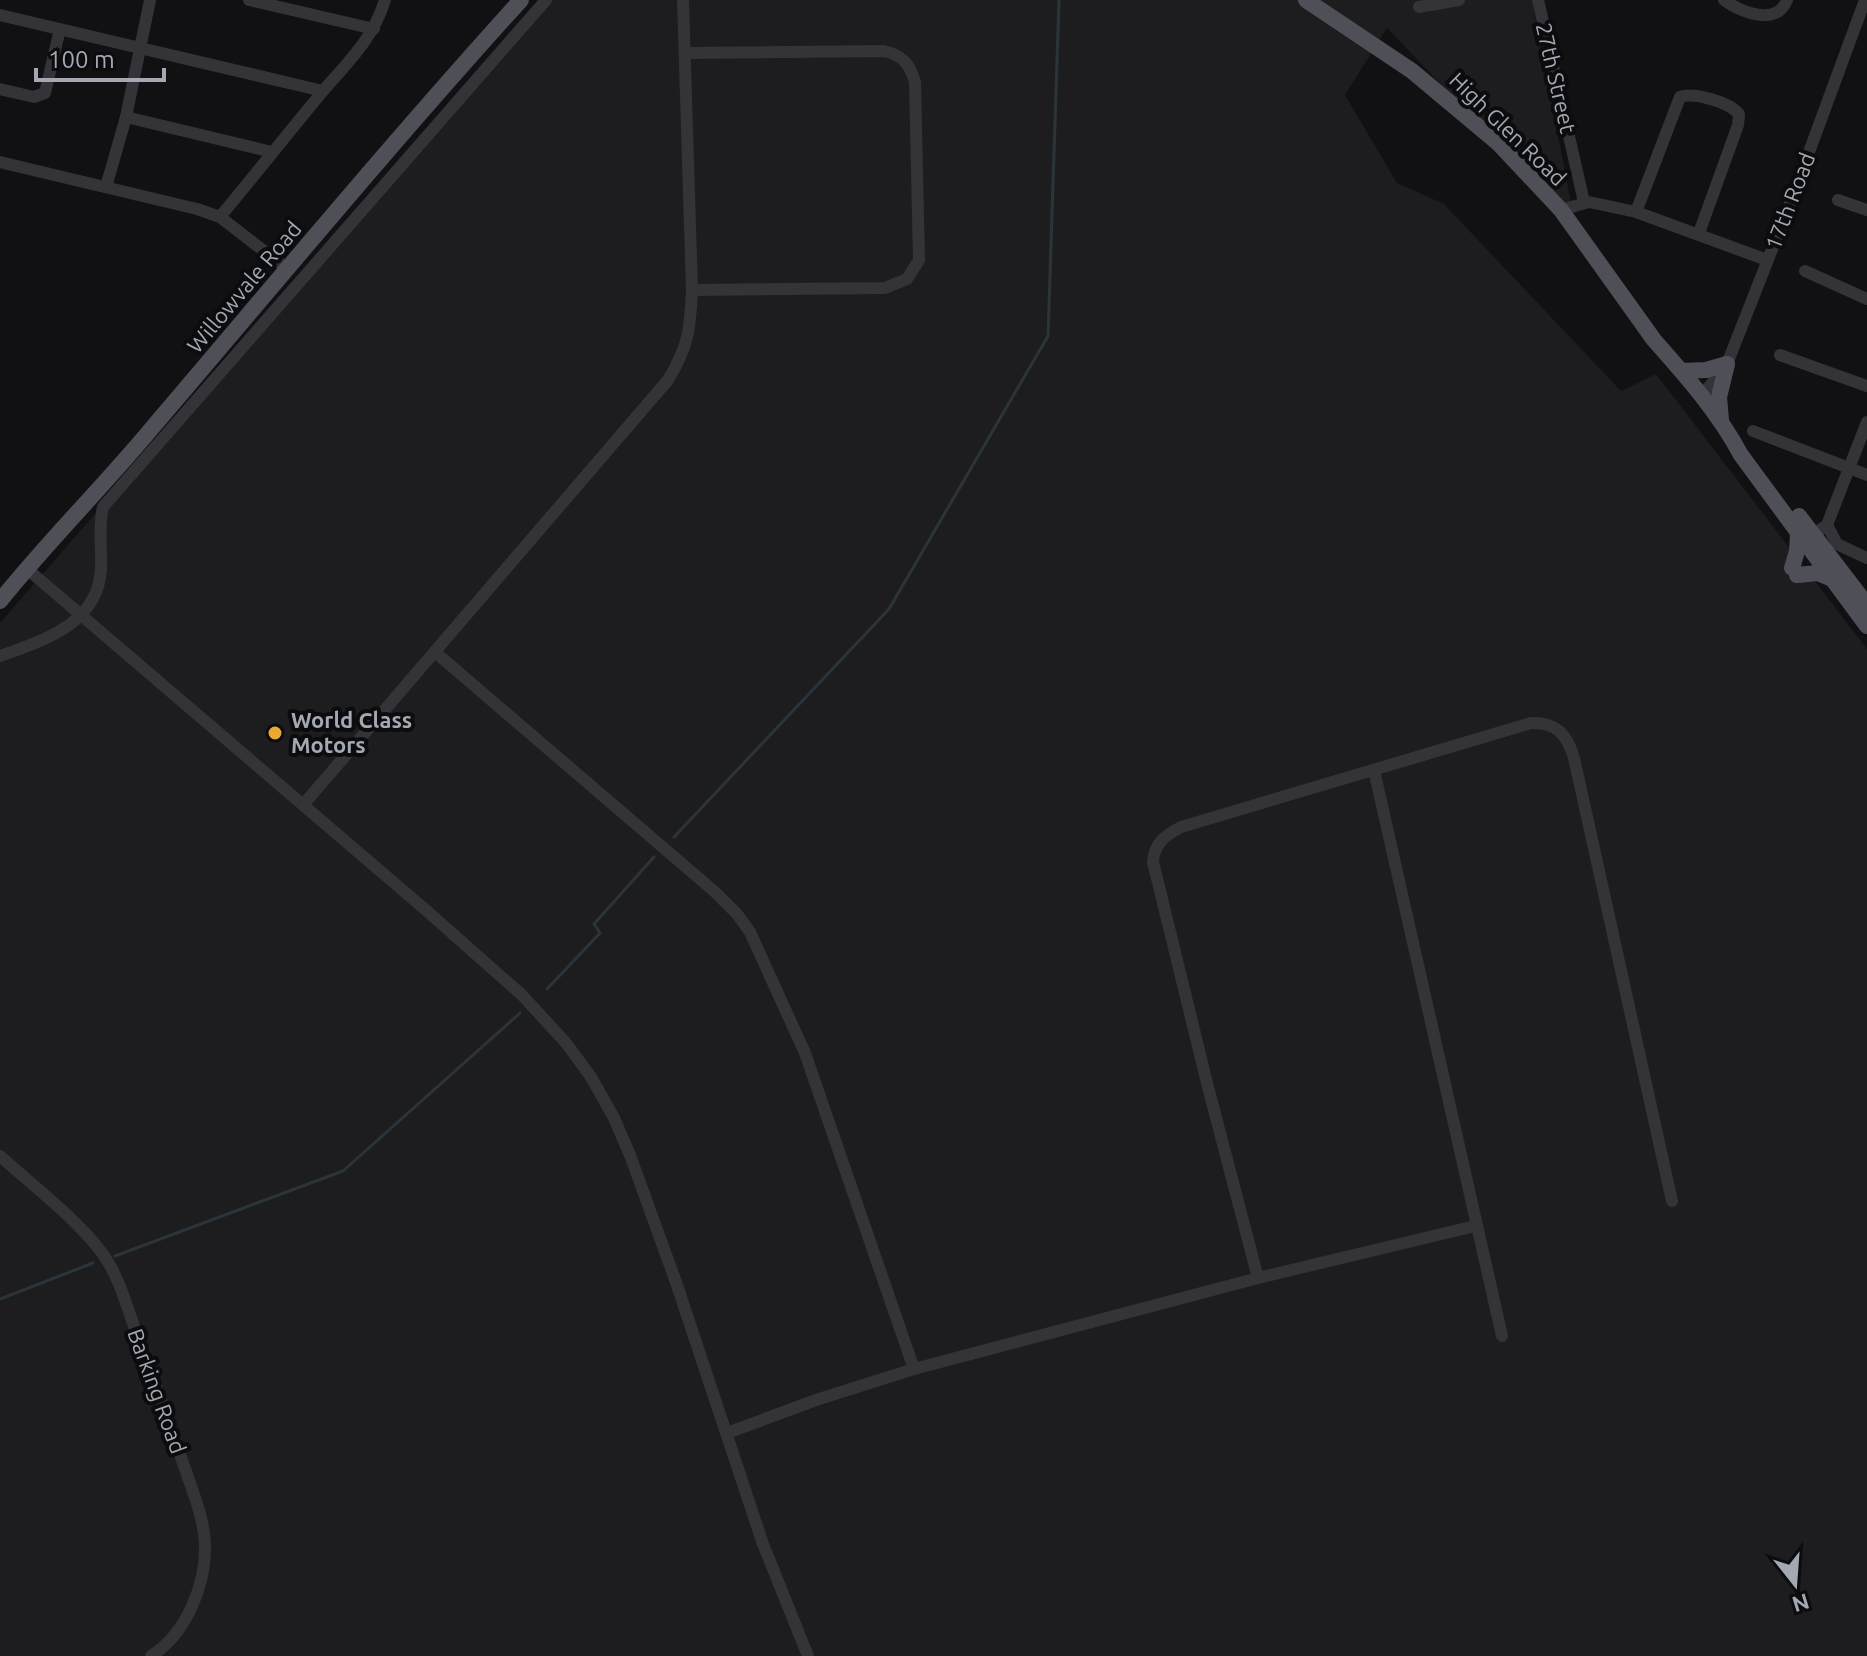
<svg xmlns="http://www.w3.org/2000/svg" width="1867" height="1656" font-family="Ubuntu,sans-serif">
  <style>
    .built { fill: #1d1d20 }
    .lines { fill: none; stroke-linecap: round; stroke-linejoin: round }
    .stream { stroke: #2b343b; stroke-width: 3 }
    .minor { stroke: #333338; stroke-width: 12 }
    .major { stroke: #4f5057; stroke-width: 16 }
    .poi-dot { fill: #eaaa32; stroke: #0c0c0e; stroke-width: 3 }
    .labels { text-anchor: middle; stroke-width: 8; stroke-linejoin: round; paint-order: stroke }
    .street-label { font-size: 22px; fill: #a3a8b3; stroke: #0c0c0e }
    .poi-label { font-size: 22px; font-weight: bold; fill: #a3a8b3; stroke: #0c0c0e; text-anchor: start }
  </style>
  <rect width="100%" height="100%" fill="#111113"/>
  <polygon class="built" points="542,0 1532,0 1575,224 1387,28 1345,95 1397,183 1444,204 1621,391 1656,374 1867,649 1867,1656 0,1656 0,623"/>
  <g class="lines">
    <g class="stream">
      <polyline points="674,837 889,609 1048,336 1059,0"/>
      <polyline points="547,989 600,933 594,924 654,857"/>
      <polyline points="115,1256 343,1171 520,1013"/>
      <polyline points="0,1299 93,1263"/>
    </g>
    <g class="minor">
      <polyline points="249,0 374,29"/>
      <polyline points="1538,0 1584,202"/>
      <path d="M1724 0C1741 12 1777 27 1787 0"/>
      <polyline points="1419,7 1459,0"/>
      <polyline points="0,15 323,91"/>
      <path d="M686 53 884 51C903 55 910 65 915 82L919 260 907 279 885 288 692 290"/>
      <polyline points="0,89 34,97 45,93 60,29"/>
      <polyline points="126,117 272,152"/>
      <polyline points="0,162 197,209 220,217 286,268"/>
      <polyline points="106,187 126,117 150,0"/>
      <polyline points="1838,200 1867,210"/>
      <polyline points="1561,210 1589,202 1636,212 1767,260"/>
      <path d="M1636 212 1680 97C1694 92 1729 102 1739 114L1738 125 1699 233"/>
      <path d="M220 217C255 175 288 133 323 91 348 62 373 39 385 0"/>
      <polyline points="1805,271 1867,299"/>
      <polyline points="1780,355 1867,386"/>
      <polyline points="1702,396 1727,364 1791,201 1865,0"/>
      <polyline points="1753,431 1867,475"/>
      <polyline points="1827,525 1837,544 1867,558"/>
      <polyline points="1813,535 1827,525 1867,422"/>
      <polyline points="26,568 427,911 522,995 566,1043 591,1077 614,1118 630,1155 677,1285 763,1544 808,1656"/>
      <polyline points="435,652 715,892 737,914 750,932 805,1053 914,1369"/>
      <path d="M0 656C44 640 98 624 101 569 102 548 98 527 103 507L546 0"/>
      <polyline points="1374,770 1502,1336"/>
      <path d="M303 805 668 380C689 345 690 330 692 290L683 0"/>
      <path d="M0 1156C31 1184 78 1220 102 1253 120 1277 127 1309 138 1337 154 1379 168 1421 183 1463 192 1490 204 1517 205 1545 206 1585 186 1634 151 1656"/>
      <path d="M1258 1278 1207 1083 1153 862C1154 843 1166 835 1181 827L1531 723C1556 722 1567 734 1574 758L1672 1201"/>
      <polyline points="727,1433 816,1400 914,1369 1258,1278 1475,1226"/>
    </g>
    <g class="major">
      <path d="M1306 0 1412 71 1498 143 1561 210 1654 340C1686 376 1718 412 1741 455L1867 626"/>
      <polyline points="1682,371 1706,370 1727,364"/>
      <polyline points="1721,420 1719,397 1727,364"/>
      <polyline points="1799,516 1867,605"/>
      <polyline points="1792,568 1797,551 1798,534"/>
      <polyline points="1797,575 1818,573 1830,578"/>
      <path d="M0 601C48 541 103 487 152 428 274 285 394 140 521 0"/>
    </g>
  </g>
  <circle class="poi-dot" cx="275" cy="733" r="8"/>
  <g class="labels">
    <g class="street-label">
      <text transform="translate(1556 78) rotate(77)" y="8">27th Street</text>
      <text transform="translate(1508 129) rotate(44)" y="8">High Glen Road</text>
      <text transform="translate(1790 201) rotate(-69)" y="8">17th Road</text>
      <text transform="translate(244 287) rotate(-50)" y="8">Willowvale Road</text>
      <text transform="translate(157 1391) rotate(70)" y="8">Barking Road</text>
    </g>
    <g class="poi-label">
      <text x="291" y="728">World Class<tspan x="291" dy="25">Motors</tspan></text>
    </g>
  </g>
  <g transform="translate(1795 1584) rotate(163)" stroke="#0c0c0e" stroke-width="6" paint-order="stroke">
  <path d="M0-6L14 30L0 20L-14 30Z" fill="#a3a8b3"/>
  <text y="-12" font-size="22" font-weight="bold" text-anchor="middle" fill="#a3a8b3">N</text>
  </g>
  <path d="M36 68v12h128v-12" fill="none" stroke="#a3a8b3" stroke-width="4"/>
  <text x="48" y="68" font-size="24" fill="#a3a8b3" stroke="#0c0c0e" stroke-width="6" paint-order="stroke">100 m</text>
</svg>
